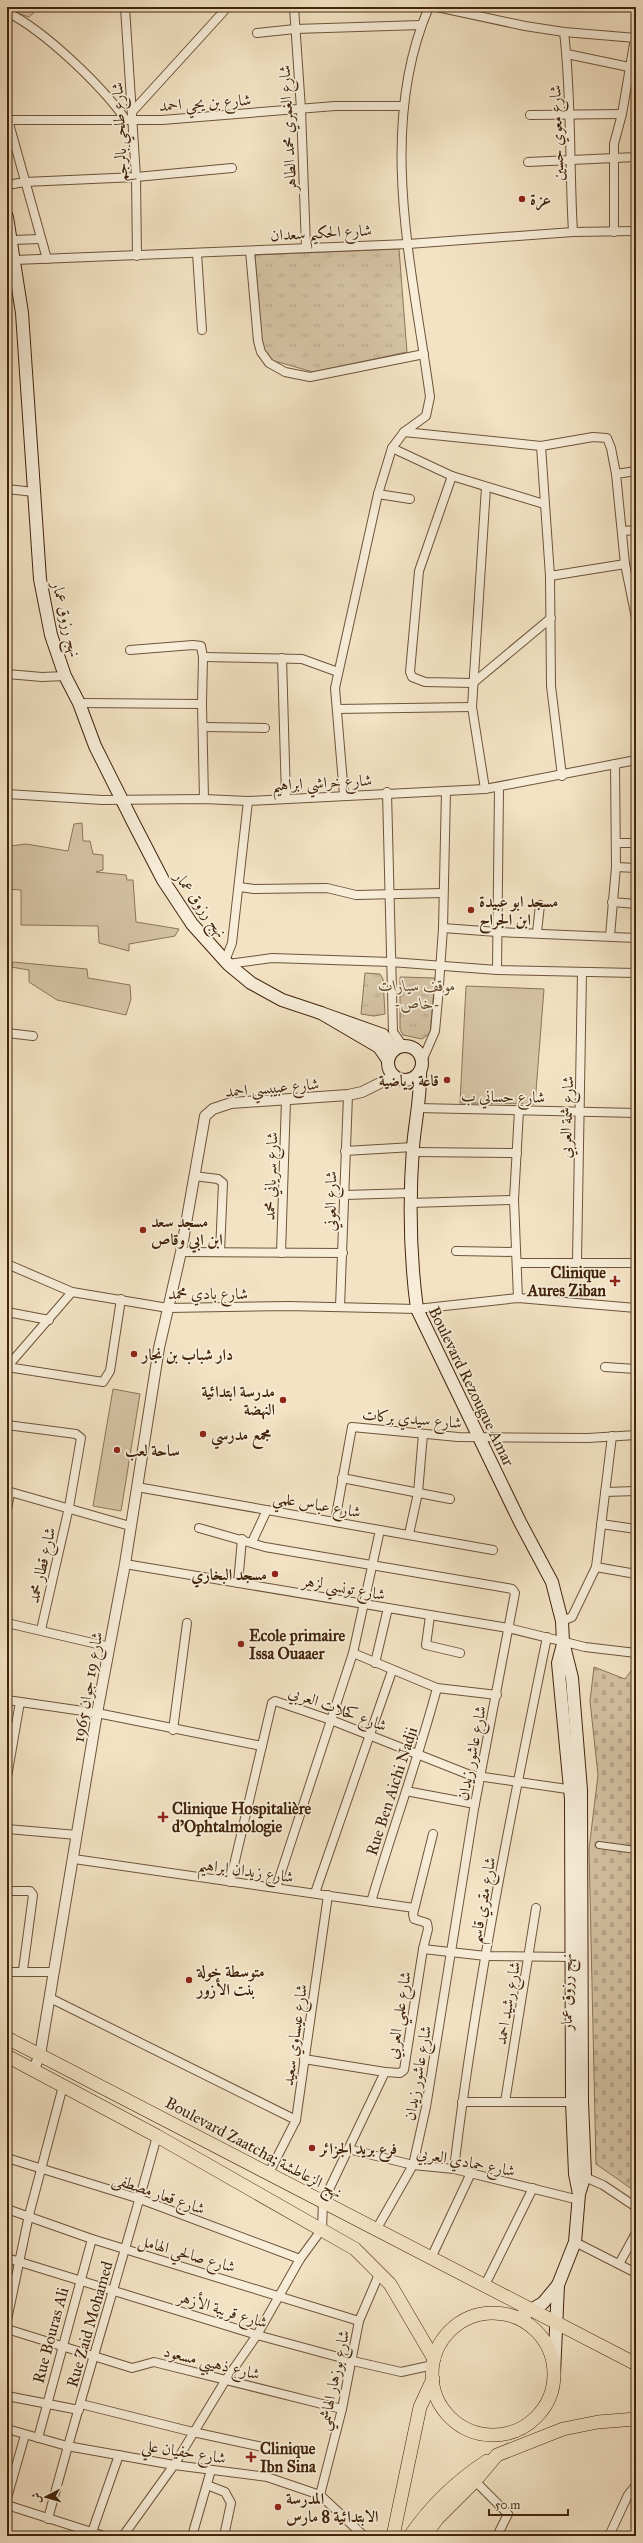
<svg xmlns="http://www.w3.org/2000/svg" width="643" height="2543" font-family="'IM FELL Great Primer',Amiri,serif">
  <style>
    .grass { fill: #d5c3a5; stroke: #8c7458 }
    .cemetery { fill: url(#cemetery-stones); stroke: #8c7458 }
    .park { fill: url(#park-tufts); stroke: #8c7458 }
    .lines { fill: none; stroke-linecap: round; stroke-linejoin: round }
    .pedestrian-casing { stroke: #6e5439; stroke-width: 8 }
    .minor-casing { stroke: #6e5439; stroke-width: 10 }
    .tertiary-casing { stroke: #6e5439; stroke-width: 12 }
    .secondary-casing { stroke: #42240b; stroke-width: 14 }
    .primary-casing { stroke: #42240b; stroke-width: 14 }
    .pedestrian { stroke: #f7edd9; stroke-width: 6 }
    .minor { stroke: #f7edd9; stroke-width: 8 }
    .tertiary { stroke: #f7edd9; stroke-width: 10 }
    .secondary { stroke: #f7edd9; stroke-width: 12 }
    .primary { stroke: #f3e3c4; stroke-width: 13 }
    .rail { stroke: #42240b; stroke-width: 3; stroke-dasharray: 7 7; stroke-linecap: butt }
    .poi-dot { fill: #8f2418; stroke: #f7edd9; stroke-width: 1.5 }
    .labels { text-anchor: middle; stroke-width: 3.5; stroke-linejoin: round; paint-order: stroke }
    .street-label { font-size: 16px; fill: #42240b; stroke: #f7edd9 }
    .poi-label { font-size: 16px; font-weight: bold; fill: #42240b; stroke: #f7edd9; text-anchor: start }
    .park-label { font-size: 16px; font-style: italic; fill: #674c32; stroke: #f7edd9 }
  </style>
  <defs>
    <pattern id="cemetery-stones" width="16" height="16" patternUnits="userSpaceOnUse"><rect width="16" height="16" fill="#d5c3a5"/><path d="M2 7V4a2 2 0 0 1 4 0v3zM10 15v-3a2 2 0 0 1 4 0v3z" fill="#b8a78d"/></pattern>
    <pattern id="park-tufts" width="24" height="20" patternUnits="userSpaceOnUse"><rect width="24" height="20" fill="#d5c3a5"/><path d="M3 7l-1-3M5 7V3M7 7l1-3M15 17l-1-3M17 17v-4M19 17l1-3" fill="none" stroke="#b8a78d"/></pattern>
  </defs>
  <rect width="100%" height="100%" fill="#f3e3c4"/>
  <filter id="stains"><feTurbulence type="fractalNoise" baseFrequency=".005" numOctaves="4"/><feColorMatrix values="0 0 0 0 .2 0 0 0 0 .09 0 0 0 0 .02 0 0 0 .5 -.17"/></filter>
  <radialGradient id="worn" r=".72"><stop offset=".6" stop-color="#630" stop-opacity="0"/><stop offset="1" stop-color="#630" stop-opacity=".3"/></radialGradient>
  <g class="grass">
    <polygon points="82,823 83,841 90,841 93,854 103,855 103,870 96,872 126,875 127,880 133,880 136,922 179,929 175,936 129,944 129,951 99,943 98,926 21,925 21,890 7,889 7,844 10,846 26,844 68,851 74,824"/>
    <polygon points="13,962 87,969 88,978 130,985 131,999 126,1015 57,1000 29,982 29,970 11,967"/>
    <polygon points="466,986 544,989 535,1104 460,1103"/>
    <polygon points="113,1389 140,1394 121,1511 93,1506"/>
  </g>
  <polygon class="cemetery" points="636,1664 636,2192 596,2164 589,1849 598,1775 590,1701 594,1667 625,1679"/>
  <g class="park">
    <polygon points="7,7 40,7 29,17 7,10"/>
    <polygon points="399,249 407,352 313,372 271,360 262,348 255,255"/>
    <polygon points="365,973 380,974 383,979 385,1014 374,1016 361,1014"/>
    <polygon points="400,977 435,978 430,1033 422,1039 403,1035 400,1029"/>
  </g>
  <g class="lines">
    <defs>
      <polyline id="pedestrian" points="599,1845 636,1850"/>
      <g id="minor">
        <polyline points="125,7 136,177 137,256"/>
        <polyline points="294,7 301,109 306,247"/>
        <polyline points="437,7 525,26 564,32 636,38"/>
        <path d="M7 12C46 32 101 85 126 120"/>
        <path d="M564 32C572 99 569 165 573 232"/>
        <polyline points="257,33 295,29 421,25"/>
        <polyline points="567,54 629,67"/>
        <polyline points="132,112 224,11"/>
        <polyline points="530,115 622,114"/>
        <polyline points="7,120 162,120 335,106 404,106"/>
        <polyline points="8,120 47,259"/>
        <polyline points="528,162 636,157"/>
        <polyline points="7,185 25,182 136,177 232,168"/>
        <polyline points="614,232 614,144 622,114 635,38"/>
        <polyline points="12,240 40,239"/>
        <polyline points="250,251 258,341 261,352 269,363 285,372 310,377 424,354"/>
        <polyline points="197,253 202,330"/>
        <polyline points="15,260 408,244 573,232 636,231"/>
        <polyline points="404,432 541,446 550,576 625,564"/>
        <polyline points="541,446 593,437 607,438 611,448 616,474"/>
        <polyline points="392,448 452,476 544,504"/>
        <polyline points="636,471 616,474 625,564 636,618"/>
        <polyline points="452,476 419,571 410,672 412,677 425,682 473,683 551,618"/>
        <polyline points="7,489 34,492"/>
        <polyline points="378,494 410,499"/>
        <polyline points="623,531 636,530"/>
        <polyline points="550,576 551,686 562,776"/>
        <polyline points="130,650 193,645 201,646 203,657 202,704"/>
        <polyline points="203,657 302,659 338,672"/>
        <polyline points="282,658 286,798"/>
        <polyline points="7,674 42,677 65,676"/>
        <polyline points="79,703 202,704 204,799"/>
        <polyline points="337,709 472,707"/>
        <polyline points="203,727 265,728"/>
        <polyline points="485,789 472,707 486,487"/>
        <polyline points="387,792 393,1032 403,1046"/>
        <polyline points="7,794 102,800 204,799 248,801 485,789 636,760"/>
        <path d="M344 795 335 688 378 494 392 448 404 432 426 416 430 397C413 271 376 129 429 7"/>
        <polyline points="616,843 636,843"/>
        <polyline points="616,867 636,868"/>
        <polyline points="240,887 254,889 327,888 356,895 443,893"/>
        <polyline points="612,902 636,904"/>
        <polyline points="443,928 497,932 636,938"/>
        <polyline points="537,932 540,905"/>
        <polyline points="610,936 616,867 615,764"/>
        <polyline points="225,961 232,943 248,801"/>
        <polyline points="228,964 272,958 391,962 497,970 636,973"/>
        <polyline points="497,970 499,788"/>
        <polyline points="7,1033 33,1036"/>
        <polyline points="422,1061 435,1031 438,999 443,928 446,791"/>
        <polyline points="417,1108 636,1113"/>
        <polyline points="345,1151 413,1147"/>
        <polyline points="413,1152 517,1153"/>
        <polyline points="194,1176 218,1179 223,1183 220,1252"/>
        <polyline points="345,1195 411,1193"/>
        <polyline points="411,1203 514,1200"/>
        <polyline points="456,1251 516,1252"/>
        <polyline points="181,1252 343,1253"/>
        <polyline points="281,1253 286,1100"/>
        <polyline points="577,1262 582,972"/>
        <polyline points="517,1263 636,1263"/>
        <polyline points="7,1264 72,1292 168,1308 288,1306 417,1309 518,1298 636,1308"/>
        <polyline points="518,1298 514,1200 519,1110"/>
        <polyline points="340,1307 348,1095"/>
        <polyline points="7,1312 49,1320"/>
        <polyline points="7,1367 103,1382 110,1371 121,1299"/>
        <polyline points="7,1367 72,1292"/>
        <polyline points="605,1367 636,1369"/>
        <polyline points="7,1425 76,1434 81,1438 69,1507 41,1630"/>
        <polyline points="342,1478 450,1499"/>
        <polyline points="137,1487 493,1550"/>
        <polyline points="7,1491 130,1526"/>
        <polyline points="605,1492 636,1491"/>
        <polyline points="7,1510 10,1492"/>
        <polyline points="335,1521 352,1427 458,1437 588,1438 636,1435"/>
        <polyline points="601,1524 636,1529"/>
        <polyline points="199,1528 265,1547 507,1588 512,1589 515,1593 474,1809 426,2107 413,2165 376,2230"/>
        <polyline points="409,1534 418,1493 423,1434"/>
        <polyline points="252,1542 267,1510"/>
        <polyline points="125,1564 508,1628 585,1647 636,1653"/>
        <polyline points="596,1567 636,1574"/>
        <polyline points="238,1583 242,1539"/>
        <polyline points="430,1616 426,1645 460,1653"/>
        <polyline points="562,1621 572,1617 596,1567 612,1436"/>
        <polyline points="7,1623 110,1647"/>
        <polyline points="353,1653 437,1688 497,1695"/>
        <polyline points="375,1663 388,1608"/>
        <polyline points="7,1700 97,1713 262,1746"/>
        <polyline points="173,1730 187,1623"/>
        <polyline points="7,1777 20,1702"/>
        <polyline points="406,1791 475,1804"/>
        <polyline points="7,1829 77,1835"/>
        <polyline points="74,1859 414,1908"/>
        <polyline points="230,1882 272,1703 275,1701 331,1720 470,1775 574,1790"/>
        <polyline points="276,1888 353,1653 380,1530"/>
        <polyline points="7,1891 30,1891 33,1895 23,1970"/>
        <polyline points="315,1893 392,1671"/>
        <path d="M371 1902C392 1830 418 1760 437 1688"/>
        <polyline points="423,1949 486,1956 575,1957"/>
        <polyline points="7,1972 54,1972"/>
        <polyline points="50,1998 296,2120"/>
        <polyline points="304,2059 385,2072"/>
        <polyline points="462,2102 575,2102"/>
        <polyline points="505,2102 536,1908"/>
        <polyline points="348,2149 413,2165 454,2169 579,2200"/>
        <polyline points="7,2158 140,2199 300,2259"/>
        <path d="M454 2169C475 1991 511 1813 547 1637"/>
        <polyline points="269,2173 296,2120 328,1895"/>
        <polyline points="580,2175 603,2185 636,2207"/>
        <polyline points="7,2209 92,2239 359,2321"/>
        <polyline points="575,2242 636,2273"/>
        <polyline points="7,2258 257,2335 353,2361 401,2372 433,2365"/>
        <polyline points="431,2258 471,2173"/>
        <polyline points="619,2264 636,2233"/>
        <polyline points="484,2287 533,2188"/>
        <polyline points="7,2320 29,2215 63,2086"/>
        <polyline points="7,2329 132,2368 154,2362 342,2409"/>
        <polyline points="7,2396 79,2410"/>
        <polyline points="81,2404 193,2432 272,2449"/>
        <polyline points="7,2429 67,2446 174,2465 267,2477 320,2495 364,2536"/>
        <polyline points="38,2438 92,2239"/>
        <polyline points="475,2481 508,2514 497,2536"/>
        <polyline points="207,2485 225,2492 231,2503 224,2536"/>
        <polyline points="320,2495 342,2409 359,2321 380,2272"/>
        <polyline points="7,2498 25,2435"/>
        <polyline points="7,2505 104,2536"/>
        <path d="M48 2519C82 2391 122 2264 157 2136"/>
        <polyline points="92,2532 119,2455"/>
        <polyline points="123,2536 174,2465 225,2381 257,2335 300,2259 322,2229 323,2202 385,2072 400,2073 404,2070 423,1949 428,1929 427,1923 414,1919 413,1914 433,1834"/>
        <polyline points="192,2536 211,2470"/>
        <polyline points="609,2536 628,2495 636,2485"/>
      </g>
      <polyline id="tertiary" points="33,2071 40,2055 97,1713 125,1564 159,1348 181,1252 205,1116 213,1109 231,1103 348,1095 362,1092 394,1076"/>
      <g id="secondary">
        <polyline points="7,217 22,313 40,579 51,635 65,676 79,703 95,746 133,822 163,880 192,924 228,964 251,983 282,1000 321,1013"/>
        <circle cx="405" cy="1063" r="17"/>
        <polyline points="388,1060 379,1047 321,1013 383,1035 394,1050"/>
        <path d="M420 1071C421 1097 415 1122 413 1147 409 1201 410 1256 417 1309L520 1522 552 1582 562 1621 563 1642 572 1678 581 1790 582 2102 585 2175 579 2194"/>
        <polyline points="518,2318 543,2303 558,2285"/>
        <polyline points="554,2374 558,2285 575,2242 579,2194 575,2174 572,2102 571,1799 558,1663 563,1644"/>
      </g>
      <g id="primary">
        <polyline points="7,2038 636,2364"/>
        <polyline points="7,2056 157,2136 355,2249 390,2284 434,2359"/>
        <circle cx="493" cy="2374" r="61"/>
        <polyline points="393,2536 420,2407 433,2379"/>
        <path d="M410 2536C431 2505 455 2482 487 2461"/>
        <polyline points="425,2536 437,2519 475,2481 497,2455 563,2429 598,2422 636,2419"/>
      </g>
    </defs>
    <use href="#pedestrian" class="pedestrian-casing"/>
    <use href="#minor" class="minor-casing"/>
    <use href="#tertiary" class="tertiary-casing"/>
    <use href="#secondary" class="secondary-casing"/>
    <use href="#primary" class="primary-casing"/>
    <use href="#pedestrian" class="pedestrian"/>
    <use href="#minor" class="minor"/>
    <use href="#tertiary" class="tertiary"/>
    <use href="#secondary" class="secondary"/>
    <use href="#primary" class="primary"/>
    <polyline class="rail" points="7,2531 23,2536"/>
  </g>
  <g class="poi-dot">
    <circle cx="522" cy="199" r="4"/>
    <circle cx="471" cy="910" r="4"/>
    <circle cx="447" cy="1080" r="4"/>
    <circle cx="143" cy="1230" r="4"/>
    <path d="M613 1275h4v4h4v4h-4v4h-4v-4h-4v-4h4z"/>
    <circle cx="134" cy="1354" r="4"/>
    <circle cx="283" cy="1400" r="4"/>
    <circle cx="203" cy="1434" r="4"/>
    <circle cx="117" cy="1450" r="4"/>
    <circle cx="275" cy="1574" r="4"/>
    <circle cx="241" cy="1644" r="4"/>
    <path d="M161 1811h4v4h4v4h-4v4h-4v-4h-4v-4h4z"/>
    <circle cx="189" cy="1980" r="4"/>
    <circle cx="312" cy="2148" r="4"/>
    <path d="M249 2451h4v4h4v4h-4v4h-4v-4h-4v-4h4z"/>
    <circle cx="278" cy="2507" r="4"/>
  </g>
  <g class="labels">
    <g class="street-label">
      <text transform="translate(205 102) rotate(-4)" y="6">شارع بن يحي احمد</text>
      <text transform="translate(287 128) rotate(-93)" y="6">شارع الغمري محمد الطاهر</text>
      <text transform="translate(119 132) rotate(-93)" y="6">شارع طلحي بالرجم</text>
      <text transform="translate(556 133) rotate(-92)" y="6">شارع معوي حسين</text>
      <text transform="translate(321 232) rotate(-3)" y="6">شارع الحكيم سعدان</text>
      <text transform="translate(67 619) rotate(76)" y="6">نهج رزوق عمار</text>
      <text transform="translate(322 782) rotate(-3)" y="6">شارع خراشي ابراهيم</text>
      <text transform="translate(201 904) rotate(54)" y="6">نهج رزوق عمار</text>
      <text transform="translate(272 1087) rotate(-5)" y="6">شارع عبيبسي احمد</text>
      <text transform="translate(503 1096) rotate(1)" y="6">شارع حساني ب</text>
      <text transform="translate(566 1117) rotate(-88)" y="6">شارع شمة العربي</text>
      <text transform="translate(270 1176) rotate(-88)" y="6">شارع سرياني محمد</text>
      <text transform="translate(330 1201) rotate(-89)" y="6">شارع العوني</text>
      <text x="208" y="1299">شارع بادي محمد</text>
      <text transform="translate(472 1386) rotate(64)" y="6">Boulevard Rezougue Amar</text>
      <text transform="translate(412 1418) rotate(5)" y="6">شارع سيدي بركات</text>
      <text transform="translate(317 1504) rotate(10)" y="6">شارع عباس علمي</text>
      <text transform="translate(41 1565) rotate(-77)" y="6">شارع قطار محمد</text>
      <text transform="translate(344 1587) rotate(10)" y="6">شارع تونسي لزهر</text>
      <text transform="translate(87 1687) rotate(-80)" y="6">شارع 19 جوان 1965</text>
      <text transform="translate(338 1708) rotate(20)" y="6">شارع كحلات العربي</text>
      <text transform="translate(471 1753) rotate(-79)" y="6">شارع عاشور زيدان</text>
      <text transform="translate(391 1791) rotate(-72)" y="6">Rue Ben Aichi Nadji</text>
      <text transform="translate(246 1870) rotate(8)" y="6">شارع زيدان ابراهيم</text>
      <text transform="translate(482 1900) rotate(-80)" y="6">شارع مقري قاسم</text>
      <text transform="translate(566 1992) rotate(-90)" y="6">نهج رزوق عمار</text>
      <text transform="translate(507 2003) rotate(-80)" y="6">شارع رشيد احمد</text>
      <text transform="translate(398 2015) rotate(-81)" y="6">شارع علمي العربي</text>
      <text transform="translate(294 2035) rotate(-82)" y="6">شارع عيساوي سعيد</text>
      <text transform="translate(417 2073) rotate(-80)" y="6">شارع عاشور زيدان</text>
      <text transform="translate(254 2147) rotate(28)" y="6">Boulevard Zaatcha; نهج الزعاطشة</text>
      <text transform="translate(466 2161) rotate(11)" y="6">شارع حمادي العربي</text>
      <text transform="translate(159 2193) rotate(19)" y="6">شارع قعار مصطفى</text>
      <text transform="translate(187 2253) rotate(16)" y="6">شارع صالحي الهامل</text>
      <text transform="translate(223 2309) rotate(17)" y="6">شارع قريبة الأزهر</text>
      <text transform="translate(89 2324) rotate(-74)" y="6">Rue Zaid Mohamed</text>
      <text transform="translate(50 2335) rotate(-75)" y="6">Rue Bouras Ali</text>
      <text transform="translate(212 2362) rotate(14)" y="6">شارع ذهيبي مسعود</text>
      <text transform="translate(333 2380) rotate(-78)" y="6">شارع بوزهار الهاشمي</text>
      <text transform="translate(184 2451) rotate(9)" y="6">شارع حفيان علي</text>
    </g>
    <g class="poi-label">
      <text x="530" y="205">عزة</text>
      <text x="479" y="907">مسجد ابو عبيدة<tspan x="479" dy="18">ابن الجراح</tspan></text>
      <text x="439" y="1086" text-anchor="end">قاعة رياضية</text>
      <text x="151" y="1227">مسجد سعد<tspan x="151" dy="18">ابن ابي وقاص</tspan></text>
      <text x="606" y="1278" text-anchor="end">Clinique<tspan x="606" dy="18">Aures Ziban</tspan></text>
      <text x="142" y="1360">دار شباب بن نجار</text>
      <text x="275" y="1397" text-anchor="end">مدرسة ابتدائية<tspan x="275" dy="18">النهضة</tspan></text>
      <text x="211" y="1440">مجمع مدرسي</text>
      <text x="125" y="1456">ساحة لعب</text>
      <text x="267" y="1580" text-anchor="end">مسجد البخاري</text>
      <text x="249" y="1641">Ecole primaire<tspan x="249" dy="18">Issa Ouaaer</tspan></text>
      <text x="172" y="1814">Clinique Hospitalière<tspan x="172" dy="18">d'Ophtalmologie</tspan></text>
      <text x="197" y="1977">متوسطة خولة<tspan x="197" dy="18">بنت الأزور</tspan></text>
      <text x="320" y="2154">فرع بريد الجزائر</text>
      <text x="260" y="2454">Clinique<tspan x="260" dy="18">Ibn Sina</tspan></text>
      <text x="286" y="2504">المدرسة<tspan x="286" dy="18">الابتدائية 8 مارس</tspan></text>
    </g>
    <g class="park-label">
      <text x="417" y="991">موقف سيارات<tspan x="417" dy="18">-خاص-</tspan></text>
    </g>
  </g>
  <rect width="643" height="2543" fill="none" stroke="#f3e3c4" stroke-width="24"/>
  <rect x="8" y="8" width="627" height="2527" fill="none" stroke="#42240b" stroke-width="2"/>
  <rect x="12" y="12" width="619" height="2519" fill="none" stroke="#42240b"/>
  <g transform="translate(46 2497) rotate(264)" stroke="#f7edd9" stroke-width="3" paint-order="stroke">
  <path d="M0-3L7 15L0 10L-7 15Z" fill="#42240b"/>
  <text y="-6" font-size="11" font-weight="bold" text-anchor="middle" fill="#42240b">ش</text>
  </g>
  <path d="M489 2509v6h79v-6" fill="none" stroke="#42240b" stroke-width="2"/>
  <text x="495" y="2509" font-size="12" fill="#42240b" stroke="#f7edd9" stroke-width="3" paint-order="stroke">50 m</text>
  <rect width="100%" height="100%" filter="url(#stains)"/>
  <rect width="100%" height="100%" fill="url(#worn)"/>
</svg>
